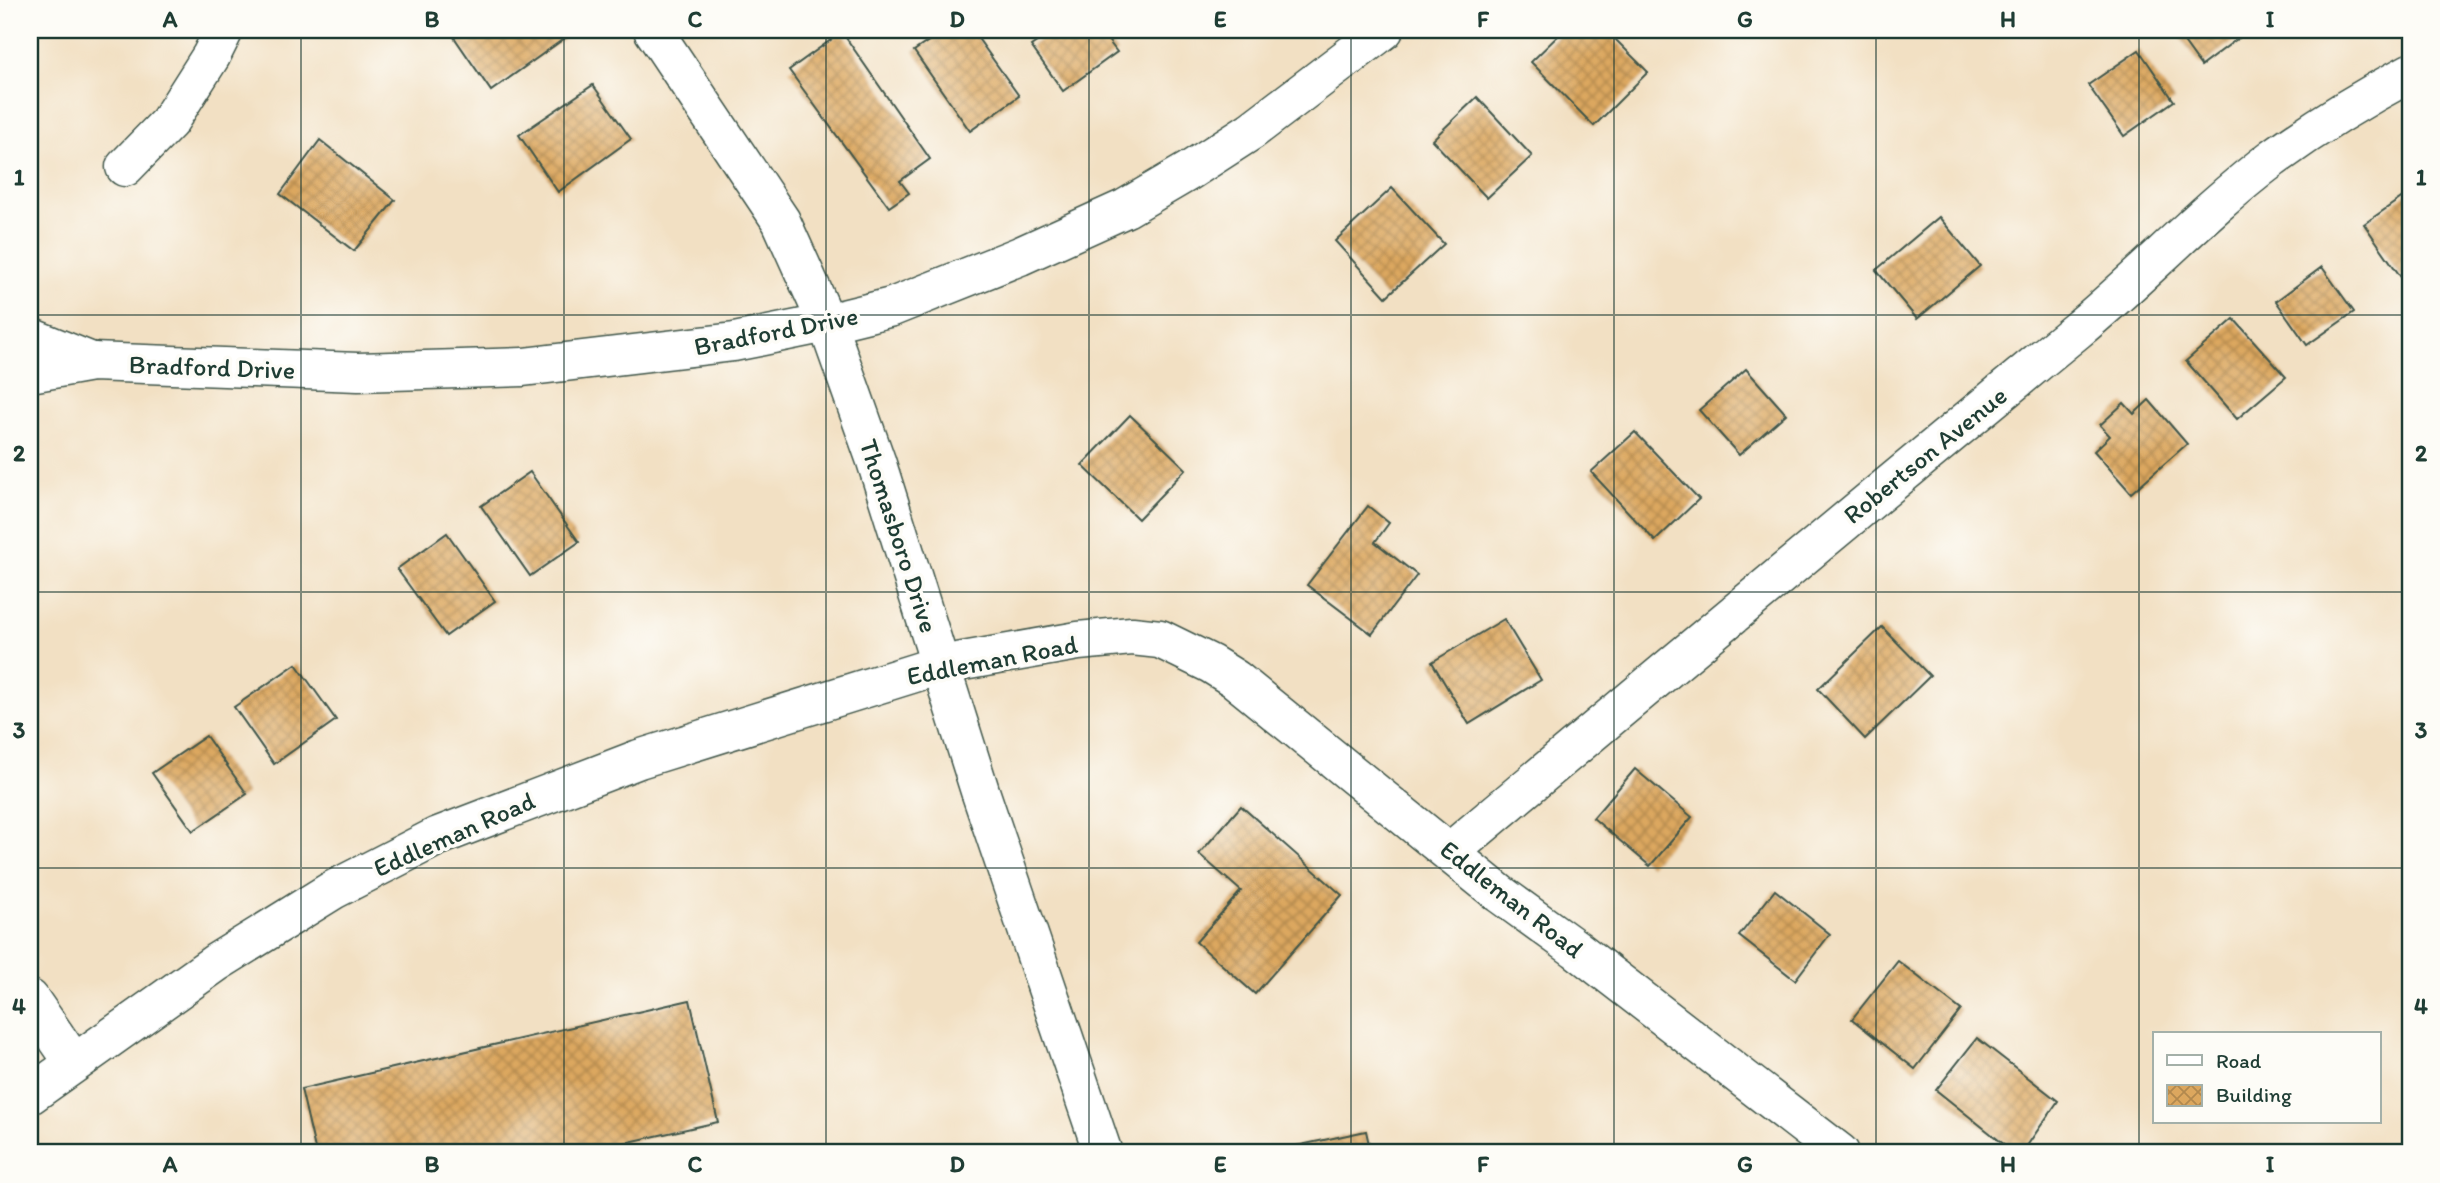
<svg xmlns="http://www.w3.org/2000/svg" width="2440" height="1183" font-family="Itim,sans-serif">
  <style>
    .building { fill: url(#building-cross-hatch) }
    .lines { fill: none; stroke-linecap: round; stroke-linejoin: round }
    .minor-casing { stroke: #3f5549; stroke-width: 41 }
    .minor { stroke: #fff; stroke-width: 38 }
    .grid { fill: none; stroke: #1f3d34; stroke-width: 2; stroke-opacity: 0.55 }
    .labels { text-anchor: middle; stroke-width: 7; stroke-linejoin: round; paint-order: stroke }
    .street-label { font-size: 26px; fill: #1f3d34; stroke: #fdfcf7 }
    .neatline { fill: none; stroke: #1f3d34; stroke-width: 2.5 }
    .grid-label { font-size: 23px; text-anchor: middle; font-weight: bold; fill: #1f3d34 }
  </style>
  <defs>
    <pattern id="building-cross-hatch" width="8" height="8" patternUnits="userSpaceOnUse" patternTransform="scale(1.75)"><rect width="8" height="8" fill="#dca75e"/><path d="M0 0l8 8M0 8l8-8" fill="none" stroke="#b2894e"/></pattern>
  </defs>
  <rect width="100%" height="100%" fill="#fdfcf7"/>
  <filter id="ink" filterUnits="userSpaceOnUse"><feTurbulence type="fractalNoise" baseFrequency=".0143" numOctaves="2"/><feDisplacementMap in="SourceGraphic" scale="14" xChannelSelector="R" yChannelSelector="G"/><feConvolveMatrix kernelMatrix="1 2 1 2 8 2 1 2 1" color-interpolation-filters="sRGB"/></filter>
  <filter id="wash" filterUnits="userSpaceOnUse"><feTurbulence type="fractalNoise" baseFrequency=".00686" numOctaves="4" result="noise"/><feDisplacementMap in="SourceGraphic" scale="28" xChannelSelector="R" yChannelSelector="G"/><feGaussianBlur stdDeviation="1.57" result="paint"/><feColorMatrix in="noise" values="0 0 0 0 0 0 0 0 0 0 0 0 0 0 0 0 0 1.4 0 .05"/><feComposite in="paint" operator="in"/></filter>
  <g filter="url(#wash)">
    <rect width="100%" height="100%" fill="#f2e0c3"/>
    <g id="blocks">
      <g class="building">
        <polygon points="465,30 559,30 565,38 491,91 454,37"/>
        <polygon points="945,30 972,30 1019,96 970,131 914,51"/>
        <polygon points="1034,30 1100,30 1117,52 1063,91 1031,46 1041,39"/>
        <polygon points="1564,30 1606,30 1648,72 1594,126 1531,62"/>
        <polygon points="2175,30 2249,30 2201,66"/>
        <polygon points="842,32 930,159 900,181 909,193 889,207 789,70"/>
        <polygon points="2139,50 2174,101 2124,136 2088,85"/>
        <polygon points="593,85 631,139 558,192 519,135"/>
        <polygon points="1477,97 1532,156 1487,198 1432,140"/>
        <polygon points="320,140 395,200 354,251 280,194"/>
        <polygon points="1392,188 1444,244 1386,297 1335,241"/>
        <polygon points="2410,192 2410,275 2403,280 2364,224"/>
        <polygon points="1939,217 1980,266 1917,319 1876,270"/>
        <polygon points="2322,267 2354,312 2307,345 2276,301"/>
        <polygon points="2234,319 2286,377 2237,419 2186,361"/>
        <polygon points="1746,369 1786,414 1739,455 1699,410"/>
        <polygon points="2149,400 2187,444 2131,493 2094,451 2110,436 2100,425 2124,403 2134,414"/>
        <polygon points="1130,415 1186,469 1138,519 1082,465"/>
        <polygon points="1635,432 1699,499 1655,541 1591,472"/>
        <polygon points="530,472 579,542 530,576 481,506"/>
        <polygon points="1368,506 1389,523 1375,542 1417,575 1372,634 1307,585"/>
        <polygon points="447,533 495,601 446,636 397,569"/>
        <polygon points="1504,619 1541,680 1469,724 1432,662"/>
        <polygon points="1882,627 1930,676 1865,739 1818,689"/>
        <polygon points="296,664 336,720 274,764 234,707"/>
        <polygon points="206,736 247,794 193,831 152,773"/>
        <polygon points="1635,769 1692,817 1650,866 1593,818"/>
        <polygon points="1241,806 1342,895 1255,994 1196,942 1241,891 1199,854"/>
        <polygon points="1775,890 1830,934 1795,980 1739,936"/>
        <polygon points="1898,961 1961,1010 1915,1069 1852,1019"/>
        <polygon points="690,1000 718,1122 580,1153 316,1153 301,1089"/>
        <polygon points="1977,1038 2058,1101 2022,1153 2015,1153 1936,1090"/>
        <polygon points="1366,1131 1371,1153 1268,1153 1268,1152"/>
      </g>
    </g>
  </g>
  <g filter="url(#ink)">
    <use href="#blocks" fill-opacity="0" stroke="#3f5549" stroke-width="2"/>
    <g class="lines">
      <defs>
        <g id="minor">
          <polyline points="653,30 781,221 827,323 876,461 980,791 1103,1153"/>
          <polyline points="125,167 169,122 211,56 224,30"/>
          <polyline points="30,337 92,362"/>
          <polyline points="30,373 92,362 358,372 523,367 734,342 827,323 892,307 1020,256 1126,208 1189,171 1251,131 1384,30"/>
          <path d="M1450 852C1658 677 1866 503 2076 331 2144 275 2203 211 2273 158 2316 127 2363 98 2410 73"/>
          <polyline points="30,999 74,1063"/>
          <polyline points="30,1095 217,962 333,890 436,837 639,759 940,665 1078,641 1132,636 1160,639 1211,664 1235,679 1500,894 1576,949 1840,1153"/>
        </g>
      </defs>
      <use href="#minor" class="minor-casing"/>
      <use href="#minor" class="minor"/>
    </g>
  </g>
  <path class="grid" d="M301 30V1153M564 30V1153M826 30V1153M1089 30V1153M1351 30V1153M1614 30V1153M1876 30V1153M2139 30V1153M30 315H2410M30 592H2410M30 868H2410"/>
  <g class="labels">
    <g class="street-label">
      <text transform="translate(776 331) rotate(-11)" y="9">Bradford Drive</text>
      <text transform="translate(212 367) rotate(2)" y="9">Bradford Drive</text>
      <text transform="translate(1925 455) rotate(-39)" y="9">Robertson Avenue</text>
      <text transform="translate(899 536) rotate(72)" y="9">Thomasboro Drive</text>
      <text transform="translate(992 660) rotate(-11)" y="9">Eddleman Road</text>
      <text transform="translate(454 834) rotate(-24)" y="9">Eddleman Road</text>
      <text transform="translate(1512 899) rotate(38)" y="9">Eddleman Road</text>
    </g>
  </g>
  <rect width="2440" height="1183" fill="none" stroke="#fdfcf7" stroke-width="77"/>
  <rect x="2153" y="1032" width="228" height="91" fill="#fdfcf7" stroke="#a4b0a9" stroke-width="2"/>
  <rect x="2167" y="1055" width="35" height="10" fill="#ffffff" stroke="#a4b0a9" stroke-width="2"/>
  <text x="2216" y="1068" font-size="21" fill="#1f3d34">Road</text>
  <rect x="2167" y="1085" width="35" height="21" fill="url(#building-cross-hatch)" stroke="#a4b0a9" stroke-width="2"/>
  <text x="2216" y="1102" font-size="21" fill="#1f3d34">Building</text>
  <rect x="38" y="38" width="2364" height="1106" class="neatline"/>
  <g class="grid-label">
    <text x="170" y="27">A</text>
    <text x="432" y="27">B</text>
    <text x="695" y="27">C</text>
    <text x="957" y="27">D</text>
    <text x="1220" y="27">E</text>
    <text x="1483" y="27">F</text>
    <text x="1745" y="27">G</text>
    <text x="2008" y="27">H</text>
    <text x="2270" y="27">I</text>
    <text x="19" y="185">1</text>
    <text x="2421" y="185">1</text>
    <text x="19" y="461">2</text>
    <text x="2421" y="461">2</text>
    <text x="19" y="738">3</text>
    <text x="2421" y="738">3</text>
    <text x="19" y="1014">4</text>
    <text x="2421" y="1014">4</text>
    <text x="170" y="1172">A</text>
    <text x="432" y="1172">B</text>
    <text x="695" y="1172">C</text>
    <text x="957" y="1172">D</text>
    <text x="1220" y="1172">E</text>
    <text x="1483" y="1172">F</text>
    <text x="1745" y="1172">G</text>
    <text x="2008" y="1172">H</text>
    <text x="2270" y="1172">I</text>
  </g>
</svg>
